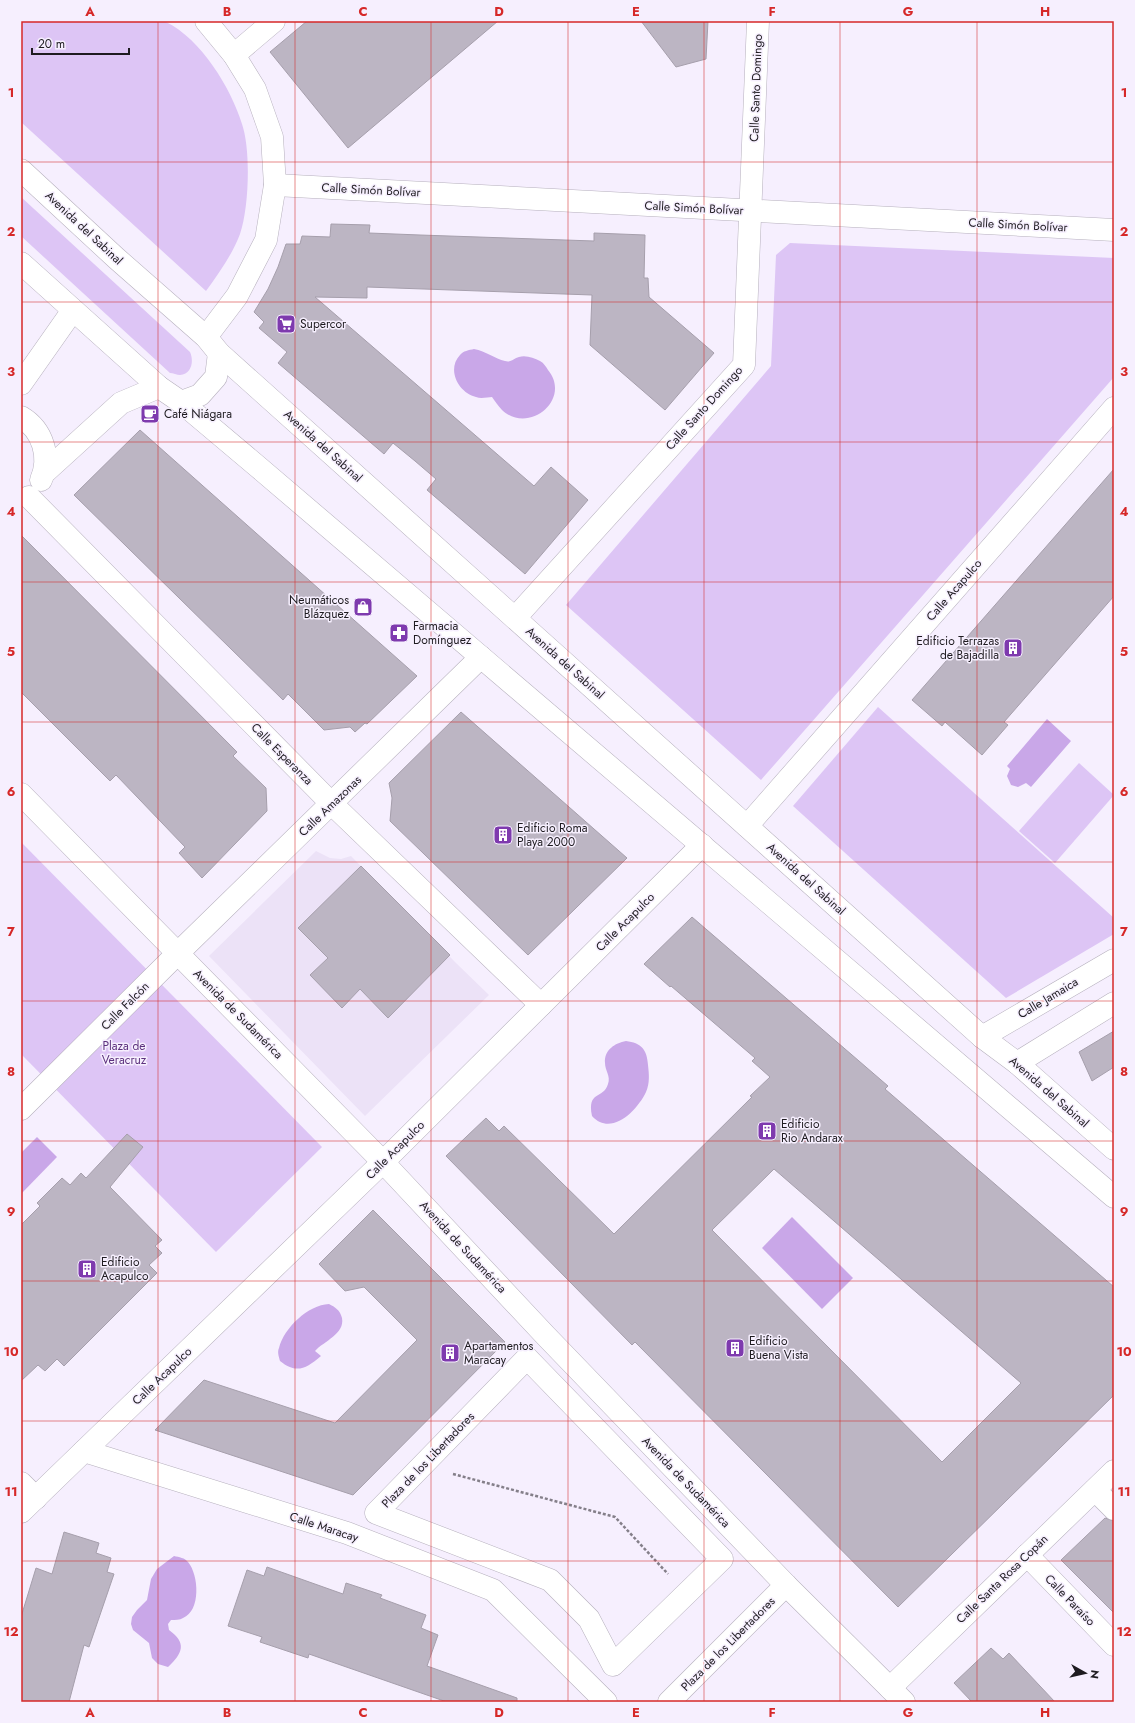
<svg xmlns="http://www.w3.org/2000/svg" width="1135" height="1723" font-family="Jost,sans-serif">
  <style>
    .built { fill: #ece2f7 }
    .green { fill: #ddc5f5 }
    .water { fill: #c9a7e8 }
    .building { fill: #bcb5c3; stroke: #a69fac; fill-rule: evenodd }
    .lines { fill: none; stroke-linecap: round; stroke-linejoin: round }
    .minor-casing { stroke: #b6b0bd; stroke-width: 23 }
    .path { stroke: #847f89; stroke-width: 2.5; stroke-dasharray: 3 2; stroke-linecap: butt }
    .minor { stroke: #fff; stroke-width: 22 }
    .grid { fill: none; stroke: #d62828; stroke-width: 1; stroke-opacity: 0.55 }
    .labels { text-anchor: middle; stroke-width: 3; stroke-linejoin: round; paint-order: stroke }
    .street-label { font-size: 12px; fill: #1e1b20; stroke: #f6effe }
    .poi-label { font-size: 12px; fill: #1e1b20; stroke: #f6effe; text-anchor: start }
    .park-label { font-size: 12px; fill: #5d327e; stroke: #f6effe }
    .neatline { fill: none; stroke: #d62828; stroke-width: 1.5 }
    .grid-label { font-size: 13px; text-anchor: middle; font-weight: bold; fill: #d62828 }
  </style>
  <rect width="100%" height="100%" fill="#f6effe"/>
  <polygon class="built" points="316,851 330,858 341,859 351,856 455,962 489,995 365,1116 209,956"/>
  <g class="green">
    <path d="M21 21C58 21 96 21 133 21 141 21 160 19 166 22 201 39 231 88 242 124 251 150 249 208 240 234 232 255 219 273 206 291L21 122Z"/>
    <path d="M21 197 190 352C194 361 192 374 180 375 177 375 173 373 170 373L21 236Z"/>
    <polygon points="790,243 1114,258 1114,377 761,780 566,605 771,366 776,255"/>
    <polygon points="878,707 1114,918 1114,934 1006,998 793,806"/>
    <polygon points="1079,763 1114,795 1055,863 1019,831"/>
    <polygon points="21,842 322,1147 216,1252 21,1054"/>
  </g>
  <g class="water">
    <path d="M474 349C486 351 495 359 505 361 511 363 514 358 519 357 526 355 534 358 540 361 544 363 546 367 548 370 572 399 529 435 502 410 498 406 495 401 492 397 488 397 481 399 476 397 459 393 446 370 460 355 463 351 469 350 474 349Z"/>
    <polygon points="1047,719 1071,741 1031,787 1026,783 1018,787 1011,785 1007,776 1010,769 1007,766"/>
    <path d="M626 1041C641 1043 647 1049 648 1065 649 1074 650 1083 646 1092 637 1111 611 1137 592 1116 587 1090 603 1100 608 1084 611 1076 605 1071 605 1063 604 1050 615 1043 626 1041Z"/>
    <polygon points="37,1137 57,1157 21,1194 21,1153"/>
    <polygon points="792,1217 853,1278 822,1309 762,1248"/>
    <path d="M329 1304C335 1307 340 1310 342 1318 345 1334 324 1341 315 1351L321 1356C306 1369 296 1374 280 1361 279 1357 277 1352 279 1348 284 1328 308 1305 329 1304Z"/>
    <path d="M174 1556C179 1557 185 1558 188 1562 199 1575 201 1611 183 1618 180 1620 175 1620 171 1620L168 1624 169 1630C187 1643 183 1653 168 1667L158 1664 152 1658 149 1643 133 1630 131 1624 132 1617 137 1610 147 1600 151 1579 157 1569Z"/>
  </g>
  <g class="building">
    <polygon points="307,21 498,21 348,148 270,52"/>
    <polygon points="641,21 708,21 706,59 676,67"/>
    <polygon points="331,224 370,225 369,233 420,235 594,241 594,233 645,235 644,278 648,278 649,297 714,353 665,410 590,345 592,295 367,287 367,298 315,297 534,486 551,467 588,500 525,574 427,490 436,479 415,461 393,443 384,454 278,363 287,352 259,328 264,322 254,312 268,289 278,267 286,244 300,244 302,236 330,237"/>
    <polygon points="140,430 417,676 367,724 365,723 355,732 350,727 324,730 288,694 283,700 74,495"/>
    <polygon points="1114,469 1114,596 1004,722 1008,725 982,755 945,722 942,726 912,700"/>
    <polygon points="21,535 237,752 233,756 266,788 267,811 202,878 179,853 185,847 116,775 110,781 21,692"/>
    <polygon points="461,712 627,858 528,955 390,821 392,798 389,783"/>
    <polygon points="361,866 450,955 388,1018 360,989 342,1008 310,975 328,958 298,928"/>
    <path d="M692 917 888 1086 885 1089 1114 1287V1395L898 1607 635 1342 632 1345 446 1156 486 1118 499 1131 504 1126 614 1234 752 1097 750 1096 770 1077 752 1061 755 1058 671 986 670 987 644 964ZM774 1169 1021 1383 942 1462 712 1230Z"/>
    <polygon points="1114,1031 1114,1067 1092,1081 1079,1052"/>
    <polygon points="127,1134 143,1147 110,1187 162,1240 155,1246 162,1253 149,1265 157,1273 64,1366 57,1359 45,1371 38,1365 21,1381 21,1225 40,1206 37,1203 62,1178 70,1185 81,1173 86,1178"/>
    <polygon points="373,1210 505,1342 353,1495 155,1430 204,1380 335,1423 417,1340 364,1287 345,1291 319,1264"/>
    <polygon points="1105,1518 1114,1521 1114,1613 1061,1560"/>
    <polygon points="64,1532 99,1543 96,1553 111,1558 107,1572 114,1574 89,1647 84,1645 69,1702 21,1702 21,1617 36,1568 52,1574"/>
    <polygon points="267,1567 343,1594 346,1583 382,1595 380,1598 426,1615 421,1628 438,1635 427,1666 517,1698 517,1702 447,1702 309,1654 308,1658 260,1642 262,1637 228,1626 247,1570 264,1576"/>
    <polygon points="991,1648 1003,1659 1009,1653 1055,1702 972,1702 954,1683"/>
  </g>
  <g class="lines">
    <defs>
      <g id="minor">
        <polyline points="234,55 274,21"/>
        <polyline points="21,170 116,258 206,337 219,353 982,1037 1017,1063 1114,1149"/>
        <polyline points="275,185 1114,230"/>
        <polyline points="21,263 159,387 181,402 257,466 1114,1197"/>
        <polyline points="206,337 237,296 266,240 275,185 272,137 255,89 234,55 206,21"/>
        <polyline points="21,384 73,310"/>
        <polyline points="181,402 200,395 216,377 219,353"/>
        <path d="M21 417C43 430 51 457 41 480"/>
        <polyline points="44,473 121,403 159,387"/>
        <polyline points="29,497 332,804 541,1005"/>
        <polyline points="515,618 744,365 758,21"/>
        <polyline points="21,794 383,1162 545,1335 786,1585 904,1702"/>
        <polyline points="747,826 1114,408"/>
        <polyline points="982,1037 1114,960"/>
        <polyline points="1017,1063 1114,1003"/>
        <polyline points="21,1109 178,953 481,657"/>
        <polygon points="527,1358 722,1559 613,1665 589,1619 550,1580 376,1513"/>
        <polyline points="84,1451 383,1162 702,845"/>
        <polyline points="21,1483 36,1498"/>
        <polyline points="1095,1490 1114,1509"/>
        <polyline points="21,1512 84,1451 347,1533 493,1590 606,1702"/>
        <polyline points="1027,1555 1114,1645"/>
        <polyline points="890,1688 1114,1471"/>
        <polyline points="669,1702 786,1585"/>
      </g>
    </defs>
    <use href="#minor" class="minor-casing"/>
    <polyline class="path" points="453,1474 615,1517 668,1574"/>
    <use href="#minor" class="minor"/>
  </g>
  <path class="grid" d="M158 21V1702M295 21V1702M431 21V1702M568 21V1702M704 21V1702M840 21V1702M977 21V1702M21 162H1114M21 302H1114M21 442H1114M21 582H1114M21 722H1114M21 862H1114M21 1001H1114M21 1141H1114M21 1281H1114M21 1421H1114M21 1561H1114"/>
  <defs>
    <symbol id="supermarket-square" viewBox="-11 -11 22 22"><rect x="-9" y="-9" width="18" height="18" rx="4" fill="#7e3aae" stroke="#f6effe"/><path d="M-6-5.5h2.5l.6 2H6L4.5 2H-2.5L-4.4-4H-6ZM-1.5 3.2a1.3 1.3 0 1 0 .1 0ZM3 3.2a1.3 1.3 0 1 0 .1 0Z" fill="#fff"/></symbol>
    <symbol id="cafe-square" viewBox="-11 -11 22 22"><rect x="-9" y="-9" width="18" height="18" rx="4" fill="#7e3aae" stroke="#f6effe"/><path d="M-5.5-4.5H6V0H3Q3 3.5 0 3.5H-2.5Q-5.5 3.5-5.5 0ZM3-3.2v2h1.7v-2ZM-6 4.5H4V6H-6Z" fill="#fff"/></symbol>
    <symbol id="shop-square" viewBox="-11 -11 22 22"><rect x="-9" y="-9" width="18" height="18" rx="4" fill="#7e3aae" stroke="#f6effe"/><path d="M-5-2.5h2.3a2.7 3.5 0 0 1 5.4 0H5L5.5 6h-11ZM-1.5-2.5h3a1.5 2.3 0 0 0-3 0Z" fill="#fff"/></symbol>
    <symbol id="pharmacy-square" viewBox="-11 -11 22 22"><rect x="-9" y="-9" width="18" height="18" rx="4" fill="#7e3aae" stroke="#f6effe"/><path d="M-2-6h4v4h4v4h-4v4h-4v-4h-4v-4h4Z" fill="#fff"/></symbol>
    <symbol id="building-square" viewBox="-11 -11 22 22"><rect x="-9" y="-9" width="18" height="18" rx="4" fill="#7e3aae" stroke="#f6effe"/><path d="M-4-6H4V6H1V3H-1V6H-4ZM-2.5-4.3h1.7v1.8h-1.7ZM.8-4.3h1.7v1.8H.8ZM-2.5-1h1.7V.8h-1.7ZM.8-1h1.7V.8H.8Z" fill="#fff"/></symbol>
  </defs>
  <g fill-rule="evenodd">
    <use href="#supermarket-square" x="275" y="313" width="22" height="22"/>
    <use href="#cafe-square" x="139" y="403" width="22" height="22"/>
    <use href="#shop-square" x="352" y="596" width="22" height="22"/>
    <use href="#pharmacy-square" x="388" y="622" width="22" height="22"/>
    <use href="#building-square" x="1002" y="637" width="22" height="22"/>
    <use href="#building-square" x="492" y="824" width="22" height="22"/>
    <use href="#building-square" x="756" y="1120" width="22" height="22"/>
    <use href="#building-square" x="76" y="1258" width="22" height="22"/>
    <use href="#building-square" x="724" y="1337" width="22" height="22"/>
    <use href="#building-square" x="439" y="1342" width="22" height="22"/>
  </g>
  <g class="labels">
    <g class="street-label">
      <text transform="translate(756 88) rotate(-88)" y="4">Calle Santo Domingo</text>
      <text transform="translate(371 190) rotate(3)" y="4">Calle Simón Bolívar</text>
      <text transform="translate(694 208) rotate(3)" y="4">Calle Simón Bolívar</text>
      <text transform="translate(1018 225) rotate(3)" y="4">Calle Simón Bolívar</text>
      <text transform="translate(84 228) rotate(43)" y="4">Avenida del Sabinal</text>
      <text transform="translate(704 408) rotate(-48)" y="4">Calle Santo Domingo</text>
      <text transform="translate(323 446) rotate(42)" y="4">Avenida del Sabinal</text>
      <text transform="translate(954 590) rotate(-49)" y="4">Calle Acapulco</text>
      <text transform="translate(565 663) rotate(42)" y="4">Avenida del Sabinal</text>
      <text transform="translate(282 754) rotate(45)" y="4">Calle Esperanza</text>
      <text transform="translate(330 806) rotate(-44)" y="4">Calle Amazonas</text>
      <text transform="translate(806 879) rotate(42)" y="4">Avenida del Sabinal</text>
      <text transform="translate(625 922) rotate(-45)" y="4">Calle Acapulco</text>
      <text transform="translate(1048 998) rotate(-31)" y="4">Calle Jamaica</text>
      <text transform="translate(125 1006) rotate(-45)" y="4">Calle Falcón</text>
      <text transform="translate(238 1014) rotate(45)" y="4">Avenida de Sudamérica</text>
      <text transform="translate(1049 1092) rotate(41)" y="4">Avenida del Sabinal</text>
      <text transform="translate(395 1150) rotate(-45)" y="4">Calle Acapulco</text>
      <text transform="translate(463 1247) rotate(47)" y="4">Avenida de Sudamérica</text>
      <text transform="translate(162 1376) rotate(-44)" y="4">Calle Acapulco</text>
      <text transform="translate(428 1460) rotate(-46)" y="4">Plaza de los Libertadores</text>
      <text transform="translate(686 1482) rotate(46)" y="4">Avenida de Sudamérica</text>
      <text transform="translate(324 1527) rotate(18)" y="4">Calle Maracay</text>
      <text transform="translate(1002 1579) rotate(-44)" y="4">Calle Santa Rosa Copán</text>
      <text transform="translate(1070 1600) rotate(46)" y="4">Calle Paraíso</text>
      <text transform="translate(728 1644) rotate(-45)" y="4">Plaza de los Libertadores</text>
    </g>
    <g class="poi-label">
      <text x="300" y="328">Supercor</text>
      <text x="164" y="418">Café Niágara</text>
      <text x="349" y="604" text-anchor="end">Neumáticos<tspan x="349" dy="14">Blázquez</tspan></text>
      <text x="413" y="630">Farmacia<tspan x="413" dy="14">Domínguez</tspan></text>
      <text x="999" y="645" text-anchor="end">Edificio Terrazas<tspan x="999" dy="14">de Bajadilla</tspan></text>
      <text x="517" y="832">Edificio Roma<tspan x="517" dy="14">Playa 2000</tspan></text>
      <text x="781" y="1128">Edificio<tspan x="781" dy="14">Rio Andarax</tspan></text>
      <text x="101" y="1266">Edificio<tspan x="101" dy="14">Acapulco</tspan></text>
      <text x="749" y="1345">Edificio<tspan x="749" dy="14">Buena Vista</tspan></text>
      <text x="464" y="1350">Apartamentos<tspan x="464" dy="14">Maracay</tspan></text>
    </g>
    <g class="park-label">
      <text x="124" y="1050">Plaza de<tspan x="124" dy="14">Veracruz</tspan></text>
    </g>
  </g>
  <rect width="1135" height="1723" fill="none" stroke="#f6effe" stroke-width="44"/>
  <g transform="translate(1085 1673) rotate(98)" stroke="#f6effe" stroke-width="3" paint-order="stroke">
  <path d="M0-3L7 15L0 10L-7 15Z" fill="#1e1b20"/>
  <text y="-6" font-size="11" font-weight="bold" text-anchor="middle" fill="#1e1b20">N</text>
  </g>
  <path d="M32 48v6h97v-6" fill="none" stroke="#1e1b20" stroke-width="2"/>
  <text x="38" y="48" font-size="12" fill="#1e1b20" stroke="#f6effe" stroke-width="3" paint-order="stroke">20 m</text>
  <rect x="22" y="22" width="1091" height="1679" class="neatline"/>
  <g class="grid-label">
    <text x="90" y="16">A</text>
    <text x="227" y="16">B</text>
    <text x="363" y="16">C</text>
    <text x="499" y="16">D</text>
    <text x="636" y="16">E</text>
    <text x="772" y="16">F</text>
    <text x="908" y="16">G</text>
    <text x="1045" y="16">H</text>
    <text x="11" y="97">1</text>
    <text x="1124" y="97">1</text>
    <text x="11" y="236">2</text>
    <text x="1124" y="236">2</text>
    <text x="11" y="376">3</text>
    <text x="1124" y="376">3</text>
    <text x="11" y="516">4</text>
    <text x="1124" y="516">4</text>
    <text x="11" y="656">5</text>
    <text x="1124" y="656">5</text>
    <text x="11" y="796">6</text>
    <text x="1124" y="796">6</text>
    <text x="11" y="936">7</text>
    <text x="1124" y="936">7</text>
    <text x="11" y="1076">8</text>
    <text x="1124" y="1076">8</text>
    <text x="11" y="1216">9</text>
    <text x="1124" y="1216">9</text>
    <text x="11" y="1356">10</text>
    <text x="1124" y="1356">10</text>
    <text x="11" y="1496">11</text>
    <text x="1124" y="1496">11</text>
    <text x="11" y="1636">12</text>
    <text x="1124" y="1636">12</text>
    <text x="90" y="1717">A</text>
    <text x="227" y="1717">B</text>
    <text x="363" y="1717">C</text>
    <text x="499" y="1717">D</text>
    <text x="636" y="1717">E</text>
    <text x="772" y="1717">F</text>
    <text x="908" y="1717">G</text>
    <text x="1045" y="1717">H</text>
  </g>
</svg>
